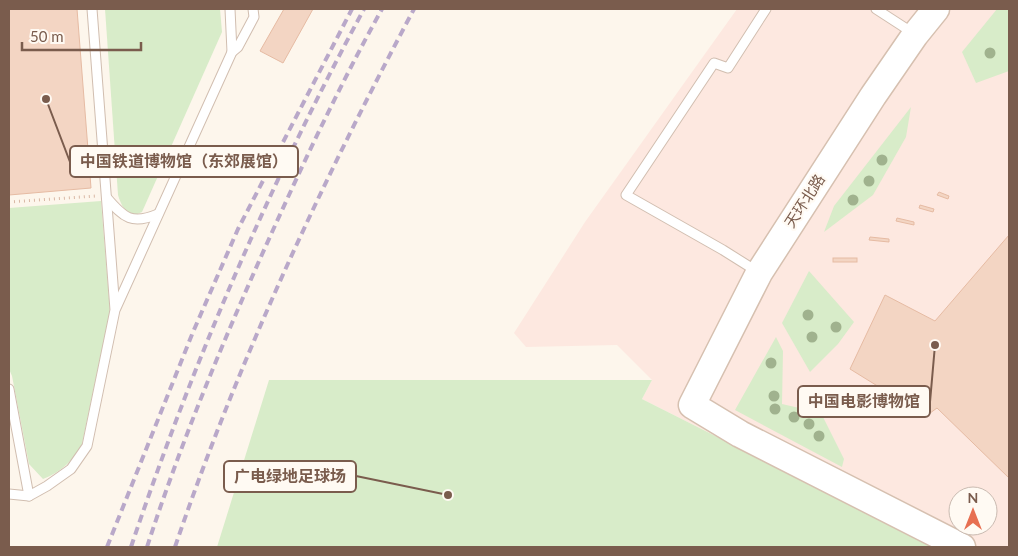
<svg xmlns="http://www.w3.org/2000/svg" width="1018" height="556" viewBox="0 0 1018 556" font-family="Lato,'Noto Sans SC',sans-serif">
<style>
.commercial{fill:#fde8e0;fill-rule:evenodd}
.green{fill:#d8ecc9}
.building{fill:#f3d5c3;stroke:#e6bba3}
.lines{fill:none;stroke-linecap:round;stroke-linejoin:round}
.lane-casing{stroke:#d1beb0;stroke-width:11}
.secondary-casing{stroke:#d6c0b0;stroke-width:29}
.path{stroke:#d9b8a5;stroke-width:3;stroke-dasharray:1 4;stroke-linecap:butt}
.lane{stroke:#fff;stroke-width:9}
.secondary{stroke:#fff;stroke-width:26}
.rail{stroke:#b9a8c9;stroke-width:4;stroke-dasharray:8 5;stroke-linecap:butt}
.tree{fill:#a0b28e}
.labels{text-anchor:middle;stroke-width:4.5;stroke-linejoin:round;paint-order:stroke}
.street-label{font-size:15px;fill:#7a5c4d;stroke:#fffaf3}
.leader{fill:none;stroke:#7a5c4d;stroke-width:2}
.callout-dot{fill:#7a5c4d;stroke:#fffaf3;stroke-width:2}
.callout{fill:#fffaf3;stroke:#7a5c4d;stroke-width:2}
.callout-label{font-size:16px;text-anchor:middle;font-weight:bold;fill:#7a5c4d}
</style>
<rect width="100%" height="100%" fill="#fdf6ec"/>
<path class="commercial" d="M737,9H1009V547H936L642,399L652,380L617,345L526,347L514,333L585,222ZM958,496H988V526H958Z"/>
<g class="green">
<path d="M105,9H220L222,32L142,212L135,215C125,213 121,205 118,195Z"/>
<polygon points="997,9 1009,9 1009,71 976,83 962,52"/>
<polygon points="911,107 906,137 873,195 824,232 834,206"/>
<path d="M101,201L110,311L82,444C73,461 61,472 43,479L29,464L12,376L9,369V208Z"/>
<polygon points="809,271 854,322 838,344 810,372 782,323"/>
<polygon points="776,337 783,351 782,404 821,413 844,459 842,467 735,410"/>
<polygon points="269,380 652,380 642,399 936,547 217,547"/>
</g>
<g class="building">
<polygon points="9,9 77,9 91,188 9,195"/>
<polygon points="284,9 313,9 283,63 260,51"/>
<polygon points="939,192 949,196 948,199 937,195"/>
<polygon points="920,205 934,209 933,212 919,208"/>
<polygon points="897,218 914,222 914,225 896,221"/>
<polygon points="1009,235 1009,478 937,408 926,416 850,369 885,295 935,321"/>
<polygon points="870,237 889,239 889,242 869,240"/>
<rect x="833" y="258" width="24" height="4"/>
</g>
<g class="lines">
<g class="lane-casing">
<g id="lane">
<polyline points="230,9 232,52"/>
<polyline points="876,9 913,33"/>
<path d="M107,198C124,218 132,225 158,214"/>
<polyline points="758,272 723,250 626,195 714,63 728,68 766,9"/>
<polyline points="116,308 232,52 238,47 254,17 253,9"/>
<polyline points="9,389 29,496"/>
<polyline points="9,494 29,496 47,486 71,469 87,446 115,310 92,9"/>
</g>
</g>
<g class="secondary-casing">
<polyline id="secondary" points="936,9 915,35 873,96 759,273 692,405 740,434 962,547"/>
</g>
<polyline class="path" points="9,202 96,196"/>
<use href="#lane" class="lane"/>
<use href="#secondary" class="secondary"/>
<g class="rail">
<polyline points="107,547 193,332 238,229 352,9"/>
<path d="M131,547C193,362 271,181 364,9"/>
<path d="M147,547C182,439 226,334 273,230C307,155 342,81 382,9"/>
<path d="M175,547C238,361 322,182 414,9"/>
</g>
</g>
<g class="tree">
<circle cx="990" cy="53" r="5.5"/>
<circle cx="882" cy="160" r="5.5"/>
<circle cx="869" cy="181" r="5.5"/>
<circle cx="853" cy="200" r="5.5"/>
<circle cx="808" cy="315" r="5.5"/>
<circle cx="836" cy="327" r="5.5"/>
<circle cx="812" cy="337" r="5.5"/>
<circle cx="771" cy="363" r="5.5"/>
<circle cx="774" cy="396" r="5.5"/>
<circle cx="775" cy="409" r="5.5"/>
<circle cx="794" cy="417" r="5.5"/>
<circle cx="809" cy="424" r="5.5"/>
<circle cx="819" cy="436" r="5.5"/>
</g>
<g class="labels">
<g class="street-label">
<text transform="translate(805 201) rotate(-57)" y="5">天环北路</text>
</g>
</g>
<path class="leader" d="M46 99L70 162M935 345L930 402M448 495L356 476"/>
<g class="callout-dot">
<circle cx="46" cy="99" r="5"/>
<circle cx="935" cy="345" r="5"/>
<circle cx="448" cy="495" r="5"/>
</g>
<g class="callout">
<rect x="70" y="146" width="228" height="31" rx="5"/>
<rect x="798" y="386" width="132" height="31" rx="5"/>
<rect x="224" y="461" width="132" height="31" rx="5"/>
</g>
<g class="callout-label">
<text x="184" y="167">中国铁道博物馆（东郊展馆）</text>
<text x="864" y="407">中国电影博物馆</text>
<text x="290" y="482">广电绿地足球场</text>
</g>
<rect width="1018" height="556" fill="none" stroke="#7a5c4d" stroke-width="20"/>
<g transform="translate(973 511)"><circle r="24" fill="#fffaf3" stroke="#cabbb1"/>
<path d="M0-4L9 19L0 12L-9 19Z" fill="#e76f51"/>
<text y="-8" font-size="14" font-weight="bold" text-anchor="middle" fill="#7a5c4d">N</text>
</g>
<path d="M22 42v8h119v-8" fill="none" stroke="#7a5c4d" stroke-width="2.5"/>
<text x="30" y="42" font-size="15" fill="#7a5c4d" stroke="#fffaf3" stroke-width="4" paint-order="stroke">50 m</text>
</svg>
